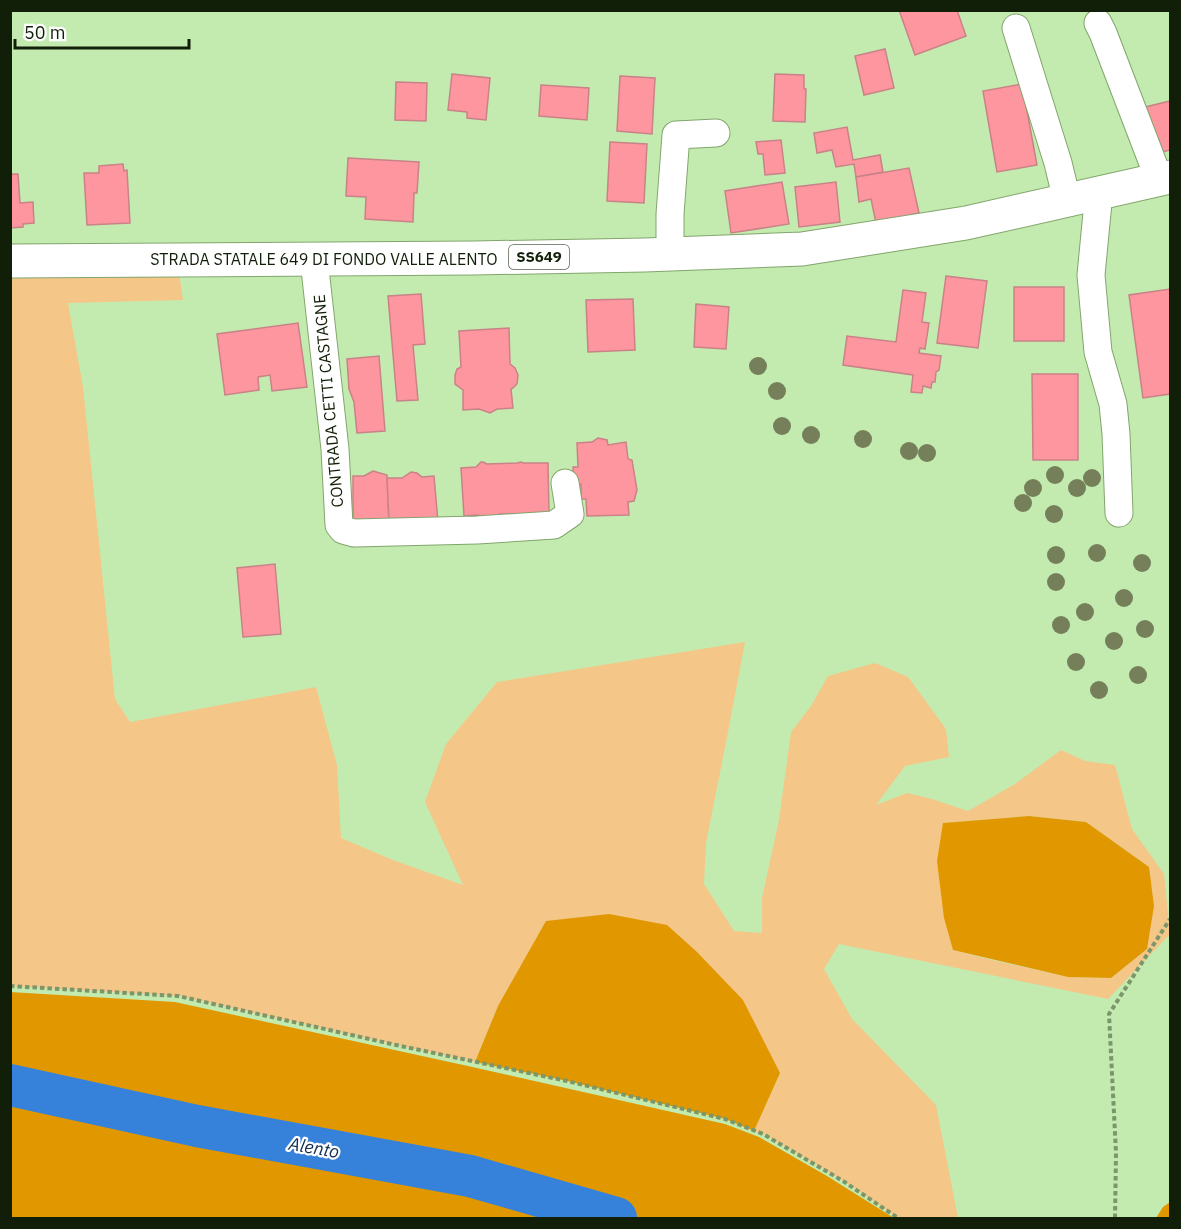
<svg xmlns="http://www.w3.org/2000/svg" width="1181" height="1229" viewBox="0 0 1181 1229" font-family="'IBM Plex Sans',sans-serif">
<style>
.green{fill:#f4c688;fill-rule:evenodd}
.forest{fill:#e19800}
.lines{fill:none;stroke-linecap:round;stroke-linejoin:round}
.river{stroke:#3681da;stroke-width:42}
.building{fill:#fd969f;stroke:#c98287;stroke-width:1.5}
.street-casing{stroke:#82a56d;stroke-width:29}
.primary-casing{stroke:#82a56d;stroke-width:35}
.path{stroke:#7a966a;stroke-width:4;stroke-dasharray:4.5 3;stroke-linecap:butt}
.street{stroke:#fff;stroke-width:27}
.primary{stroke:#fff;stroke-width:33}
.tree{fill:#757f59}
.labels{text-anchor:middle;stroke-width:4.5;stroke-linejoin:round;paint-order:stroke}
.shield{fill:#fefefe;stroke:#586252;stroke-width:1.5}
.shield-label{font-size:15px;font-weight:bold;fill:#111f09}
.street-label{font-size:16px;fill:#111f09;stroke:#fefefe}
.water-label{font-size:18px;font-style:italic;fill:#102e51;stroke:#fefefe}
</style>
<rect width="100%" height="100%" fill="#c4ebaf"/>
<path class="green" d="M179,273L183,300L68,303L83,387L115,699L130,722L316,687L337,765L341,838L393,860L463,885L425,802L446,744L497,682L745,642L728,732L706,843L704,884L734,931L762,933V898L779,820L791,732L811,706L828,676L875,663L908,677L946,729L949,757L905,766L876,805L907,793L932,799L968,811L1015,784L1061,750L1085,761L1115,765L1132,829L1164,874L1170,934L1108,999L839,944L824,969L852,1019L936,1105L958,1218H898L843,1181L763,1134L754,1131L780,1073L498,1006L475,1062L396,1045L178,996L11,986L10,278L59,275ZM1029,816L1086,822L1149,867L1147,949L1111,978L1068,977L992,960L953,950L944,823Z"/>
<g class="forest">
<polygon points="1029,816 1086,822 1149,867 1154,906 1147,949 1111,978 1068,977 953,950 944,918 937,861 943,823"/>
<polygon points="609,914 667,925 697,952 743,1000 780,1073 754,1131 725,1119 567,1081 475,1062 498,1006 546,921"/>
<polygon points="10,992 175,1002 477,1068 725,1124 759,1137 827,1176 894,1218 618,1218 470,1176 197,1125 11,1084"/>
<polygon points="11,1086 197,1127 470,1178 612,1218 11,1218"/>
<polygon points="1170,1202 1170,1218 1156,1218 1163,1207"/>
</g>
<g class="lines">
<polyline class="river" points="10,1085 197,1126 470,1176 616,1218"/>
</g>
<g class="building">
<polygon points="899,10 957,10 966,36 915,55"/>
<polygon points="885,49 894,88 864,95 855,56"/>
<polygon points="452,74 490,78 486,120 467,118 467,112 448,110"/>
<polygon points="775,74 804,75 804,89 806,89 805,122 773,121"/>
<polygon points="620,76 655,78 652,134 617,131"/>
<polygon points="396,82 427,83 426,121 395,120"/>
<polygon points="1022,84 1037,165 997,172 983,91"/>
<polygon points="541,85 589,88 587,120 539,116"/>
<polygon points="1170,101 1170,150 1162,152 1145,107"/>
<polygon points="847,127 853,160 880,155 883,172 856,177 854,164 836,167 832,150 817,153 814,133"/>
<polygon points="781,140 785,173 765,175 763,154 758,154 756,142"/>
<polygon points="610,142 647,144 644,203 607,201"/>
<polygon points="348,158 419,162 417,193 414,193 413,222 365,219 366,197 346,196"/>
<polygon points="123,164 124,171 127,170 130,223 87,225 84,173 99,173 99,166"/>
<polygon points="909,168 919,213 876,223 871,199 859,202 856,177"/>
<polygon points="10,174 18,174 20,203 33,202 34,223 23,224 23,227 10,228"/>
<polygon points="782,182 789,224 731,233 725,191"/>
<polygon points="836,182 840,222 799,227 795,187"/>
<polygon points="946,276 987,281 978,348 937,343"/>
<rect x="1014" y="287" width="50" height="54"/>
<polygon points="1170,289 1170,394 1143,398 1129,295"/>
<polygon points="903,290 926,293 922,322 929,323 925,349 920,348 919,353 941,356 939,370 936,372 935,382 932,382 931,388 923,386 922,393 911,392 913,375 843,365 847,336 896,342"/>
<polygon points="421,294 425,344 413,345 418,400 397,401 388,296"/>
<polygon points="633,299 635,350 588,352 586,300"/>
<polygon points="696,304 729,307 726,349 694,347"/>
<polygon points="298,323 307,387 272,391 270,375 258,377 259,390 225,395 217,334"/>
<polygon points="509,328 510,364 515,368 518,375 517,384 513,388 511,389 513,408 497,409 490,413 479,409 463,410 463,390 455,384 455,375 457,369 461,367 459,331"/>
<polygon points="379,356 385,431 357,433 354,402 349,389 347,359"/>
<polygon points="1032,374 1078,374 1078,460 1033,460"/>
<polygon points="598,438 607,440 608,445 626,442 628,459 632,460 637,490 634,501 628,502 629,515 587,516 586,499 581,499 581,484 574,484 573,467 578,467 577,443 592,442"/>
<polygon points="481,462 483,462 487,464 517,463 521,462 523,463 548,463 549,513 518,519 514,514 500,514 492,521 484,520 478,515 464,516 461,468 476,467"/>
<polygon points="373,471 387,475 389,522 353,521 353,476 364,476"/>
<polygon points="411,472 417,473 422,477 434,476 438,522 389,522 387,478 402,478"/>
<polygon points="275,564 281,634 243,637 237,568"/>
</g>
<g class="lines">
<g class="street-casing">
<g id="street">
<polyline points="1098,23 1103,33 1159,179"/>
<polyline points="1016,28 1058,163 1067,200"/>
<polyline points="1099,192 1091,275 1098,352 1113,404 1116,434 1119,513"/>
<polyline points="670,254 670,214 676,135 716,133"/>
<polyline points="314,260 335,449 339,525 343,530 354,533 477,530 554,525 570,514 565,483"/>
</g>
</g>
<g class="primary-casing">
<polyline id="primary" points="10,261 474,258 645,255 802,249 966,223 1170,177"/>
</g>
<g class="path">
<polyline points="10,986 178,996 396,1045 567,1081 725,1119 763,1134 843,1181 898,1218"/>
<polyline points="1115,1218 1116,1153 1109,1014 1170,919"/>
</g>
<use href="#street" class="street"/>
<use href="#primary" class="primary"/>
</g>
<g class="tree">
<circle cx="758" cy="366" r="9"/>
<circle cx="777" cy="391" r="9"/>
<circle cx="782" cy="426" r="9"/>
<circle cx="811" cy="435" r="9"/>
<circle cx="863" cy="439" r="9"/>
<circle cx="909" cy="451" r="9"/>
<circle cx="927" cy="453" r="9"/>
<circle cx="1055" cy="475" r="9"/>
<circle cx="1092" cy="478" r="9"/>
<circle cx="1033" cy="488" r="9"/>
<circle cx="1077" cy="488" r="9"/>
<circle cx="1023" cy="503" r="9"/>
<circle cx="1054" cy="514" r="9"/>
<circle cx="1097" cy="553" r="9"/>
<circle cx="1056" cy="555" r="9"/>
<circle cx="1142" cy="563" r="9"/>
<circle cx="1056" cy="582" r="9"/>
<circle cx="1124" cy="598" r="9"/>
<circle cx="1085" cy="612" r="9"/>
<circle cx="1061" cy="625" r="9"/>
<circle cx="1145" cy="629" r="9"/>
<circle cx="1114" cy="641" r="9"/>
<circle cx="1076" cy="662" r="9"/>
<circle cx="1138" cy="675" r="9"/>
<circle cx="1099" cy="690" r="9"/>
</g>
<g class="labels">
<rect class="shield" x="509" y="245" width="60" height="24" rx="4.5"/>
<g class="shield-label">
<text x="539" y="262">SS649</text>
</g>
<g class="street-label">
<text x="324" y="265">STRADA STATALE 649 DI FONDO VALLE ALENTO</text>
<text transform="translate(328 401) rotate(-95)" y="6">CONTRADA CETTI CASTAGNE</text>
</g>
<g class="water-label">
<text transform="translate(314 1148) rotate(10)" y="6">Alento</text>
</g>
</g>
<rect width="1181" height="1229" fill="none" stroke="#111f09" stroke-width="24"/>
<path d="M15 39v9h174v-9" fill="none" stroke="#111f09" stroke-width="3"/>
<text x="24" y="39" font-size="18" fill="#111f09" stroke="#fefefe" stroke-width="4.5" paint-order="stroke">50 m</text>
</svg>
